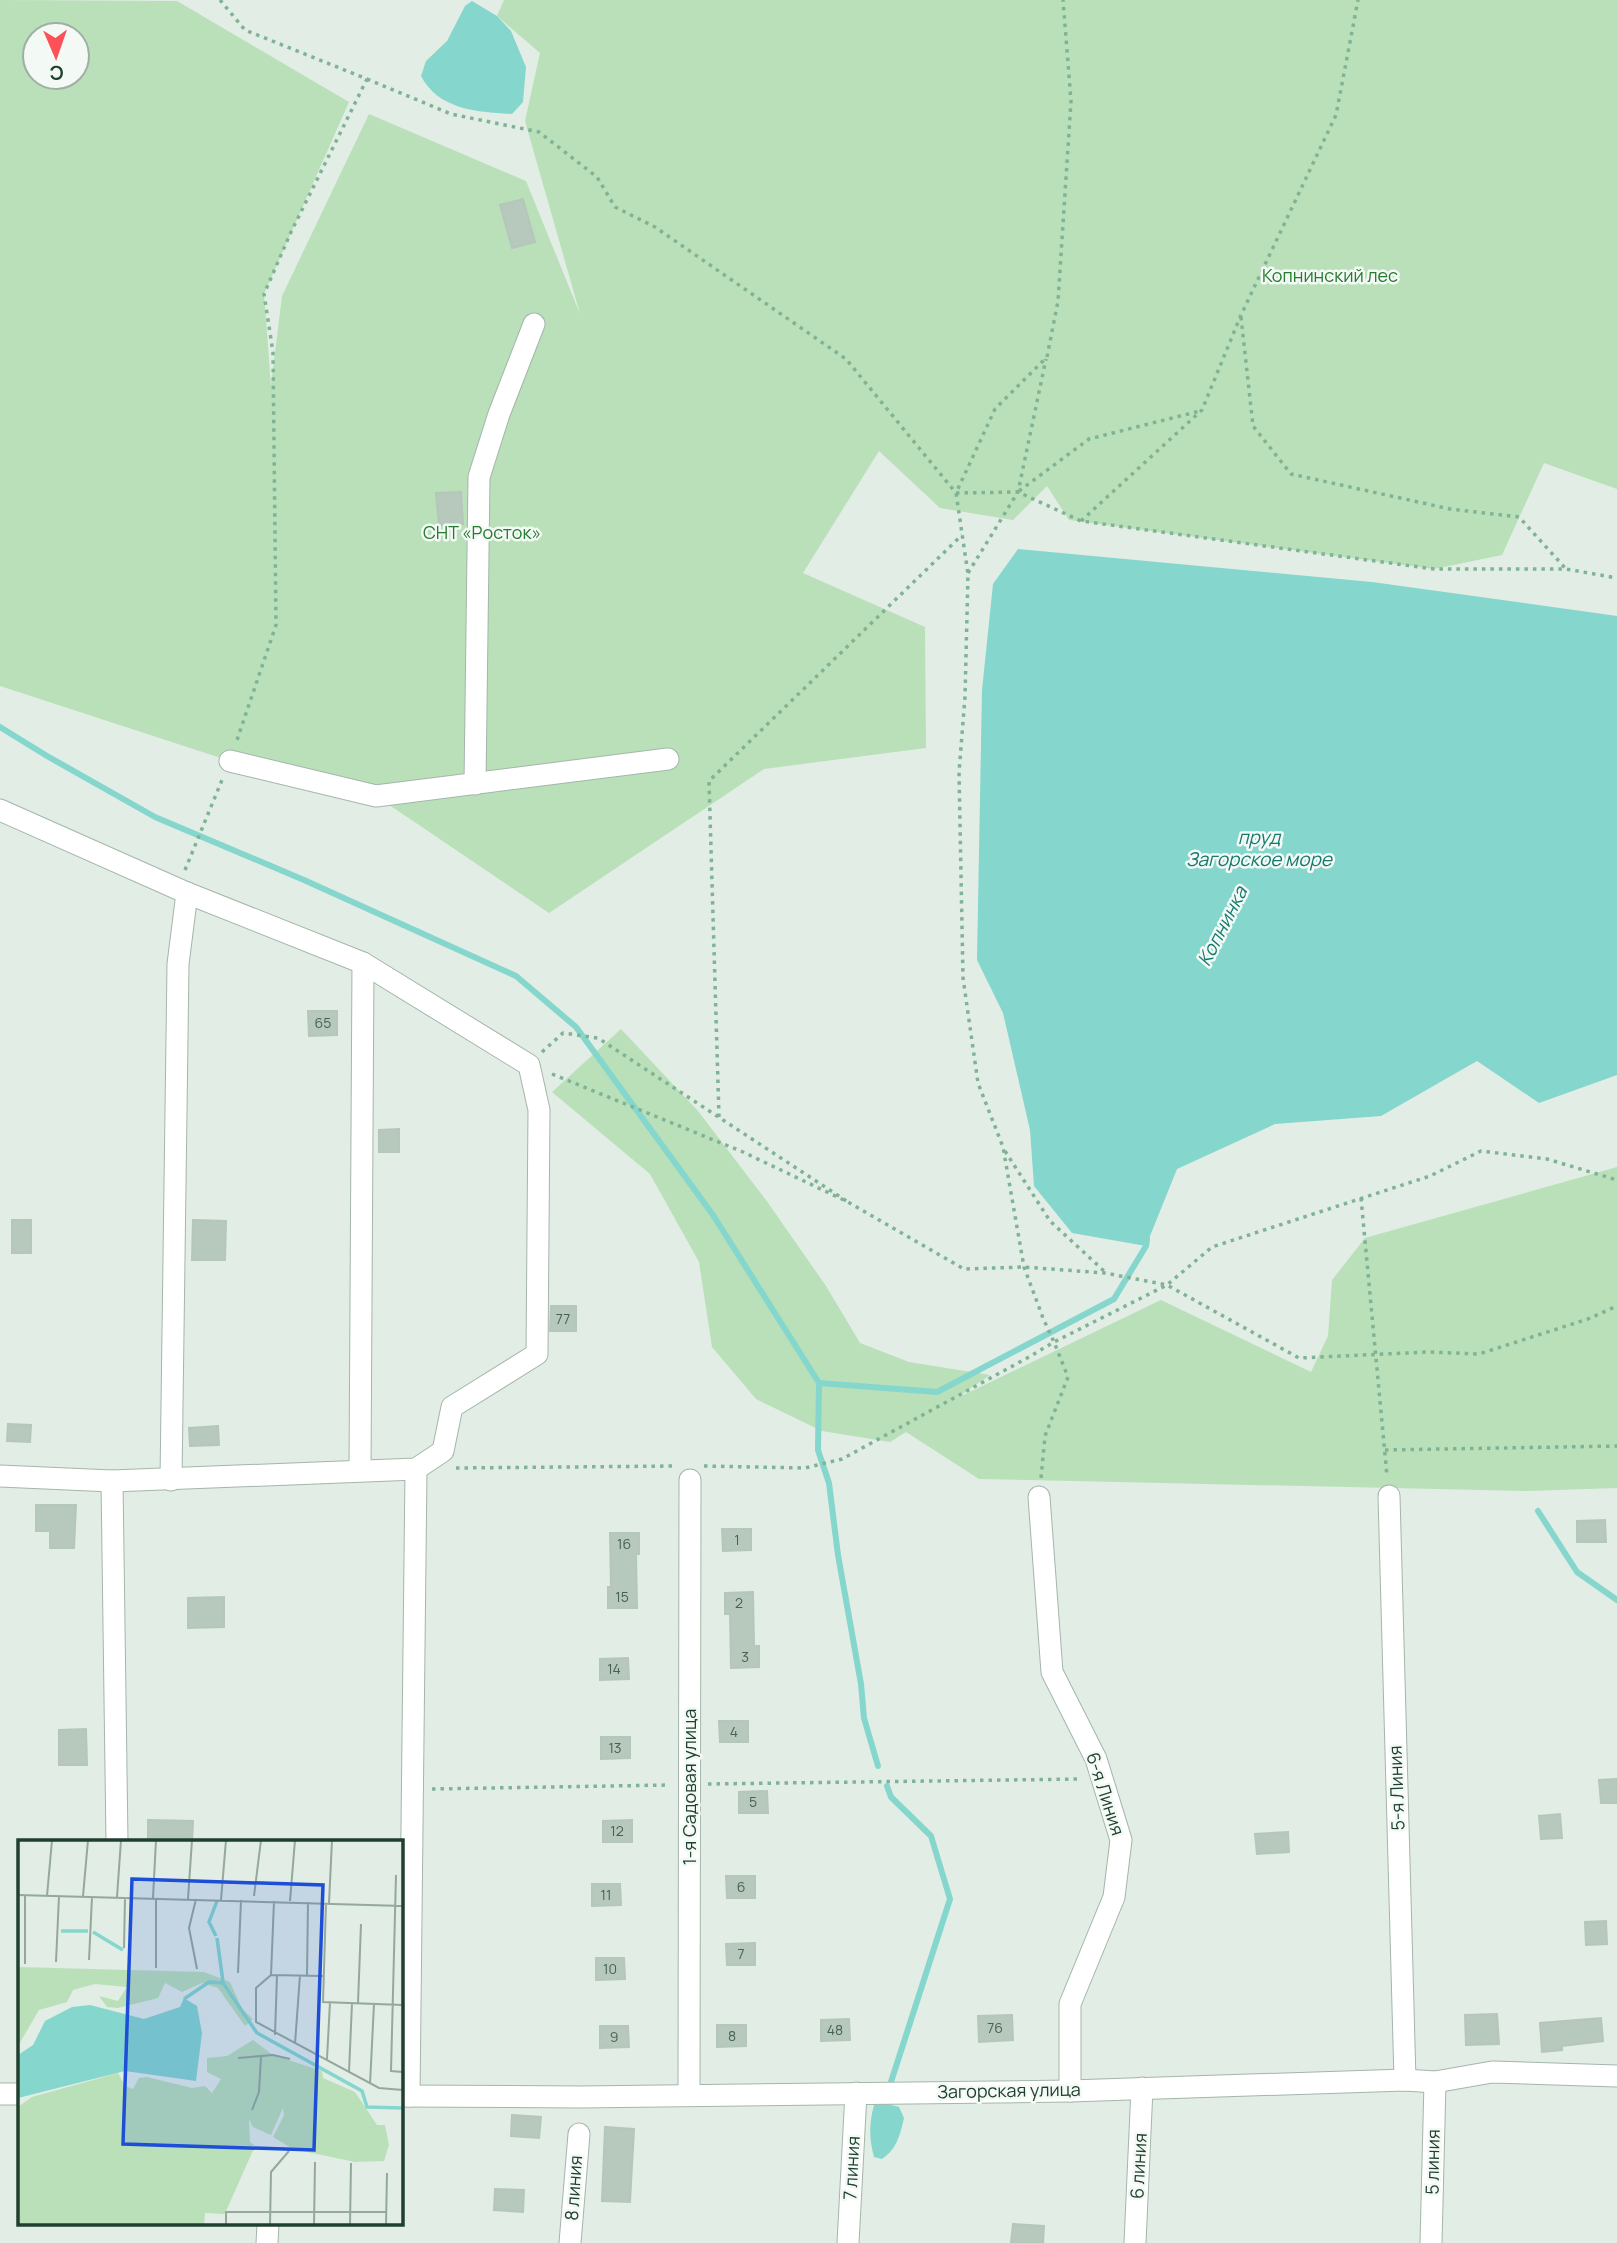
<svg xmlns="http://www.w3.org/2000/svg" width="1617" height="2243" viewBox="0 0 1617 2243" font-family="Manrope,sans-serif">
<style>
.green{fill:#b9e0b9;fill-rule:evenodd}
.water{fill:#85d6cd}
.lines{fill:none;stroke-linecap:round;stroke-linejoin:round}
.stream{stroke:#85d6cd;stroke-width:6}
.building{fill:#b7c8bd;stroke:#b4c7ba;stroke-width:2}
.minor-casing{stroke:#a4b6ab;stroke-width:23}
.path{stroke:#80b395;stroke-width:3.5;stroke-dasharray:3.5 5;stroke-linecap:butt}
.minor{stroke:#fff;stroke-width:21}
.labels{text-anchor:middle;stroke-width:5;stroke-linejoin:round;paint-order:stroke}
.number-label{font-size:14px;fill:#466252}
.park-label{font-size:18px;fill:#277a30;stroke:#f3f9f4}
.street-label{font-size:18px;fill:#20402f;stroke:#f3f9f4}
.water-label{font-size:19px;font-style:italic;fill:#167a70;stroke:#f3f9f4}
.inset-river{fill:none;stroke:#85d6cd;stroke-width:3.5}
.inset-road{fill:none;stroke:#94a89c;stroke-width:2}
.view{fill:#1d4ed8;fill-opacity:0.15;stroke:#1d4ed8;stroke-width:3.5}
.inset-edge{fill:none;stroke:#20402f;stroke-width:3.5}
</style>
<rect width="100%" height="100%" fill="#e2ede5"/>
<g class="green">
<path d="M0,0L177,1L349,102L264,294L271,385L282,296L369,114L526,181L580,314L525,121L540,53L497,16L504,0H1617V489L1544,463L1502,555L1434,569L1069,520L1047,486L1013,520L940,508L879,451L803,573L925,627L926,748L764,769L549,913L376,796L230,761L0,686ZM35,35H77V77H35Z"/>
<polygon points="621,1029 698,1111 766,1200 826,1286 860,1343 909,1362 990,1375 955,1399 1161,1300 1311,1372 1328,1336 1332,1280 1365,1238 1617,1167 1617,1488 1527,1491 979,1479 906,1432 890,1442 822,1431 756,1399 712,1347 699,1262 650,1174 552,1092"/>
</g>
<g class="water">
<path d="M472,1L497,16L511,31L526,67L523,102L512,114C477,112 439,110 421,76L426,61L447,41L465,6Z"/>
<polygon points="1018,549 1372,582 1617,616 1617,1075 1539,1103 1477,1061 1381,1116 1275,1124 1177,1169 1146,1246 1072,1233 1034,1186 1030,1130 1003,1013 977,960 982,690 993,584"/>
<path d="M888,2104L899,2107L904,2118C900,2135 897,2149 882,2159L874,2157C869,2139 869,2123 874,2105Z"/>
</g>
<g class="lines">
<g class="stream">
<polyline points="0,727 47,756 155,817 304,880 516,976 576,1027 713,1215 819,1383 937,1392 1114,1299 1146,1246 1147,1239"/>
<polyline points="819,1383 818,1450 829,1483 838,1555 861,1684 864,1718 878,1766"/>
<polyline points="1538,1511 1577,1572 1617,1600"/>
<polyline points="887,1786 891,1797 931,1836 950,1899 890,2085"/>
</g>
</g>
<g class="building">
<polygon points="523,199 535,242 512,248 500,205"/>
<polygon points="461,492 463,524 439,525 436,493"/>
<polygon points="308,1011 337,1011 337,1035 309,1036"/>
<polygon points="399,1129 399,1152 379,1152 379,1130"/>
<rect x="12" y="1220" width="19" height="33"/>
<polygon points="193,1220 226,1221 225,1260 192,1260"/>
<polygon points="551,1306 576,1306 576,1331 550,1331"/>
<polygon points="8,1424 31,1425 30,1442 7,1441"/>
<polygon points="218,1426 219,1445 190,1446 189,1428"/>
<polygon points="36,1505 76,1505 74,1548 50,1548 50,1531 36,1531"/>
<polygon points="1605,1520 1606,1542 1577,1542 1577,1521"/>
<polygon points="722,1529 751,1529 751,1550 723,1551"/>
<polygon points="610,1533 639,1533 639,1554 636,1554 637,1608 608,1608 608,1587 611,1587"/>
<polygon points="753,1592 754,1646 759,1646 759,1667 731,1668 730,1614 725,1614 725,1593"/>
<polygon points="224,1597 224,1627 188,1628 188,1598"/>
<polygon points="628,1658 629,1679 600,1680 600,1659"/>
<polygon points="719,1721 748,1721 748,1742 720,1742"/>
<polygon points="86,1729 87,1765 59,1765 59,1730"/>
<polygon points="601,1737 630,1737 630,1758 601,1759"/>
<polygon points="1617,1779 1617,1803 1601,1803 1599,1780"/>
<polygon points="767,1791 768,1813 739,1813 739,1792"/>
<polygon points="1560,1814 1562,1838 1541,1839 1539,1816"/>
<polygon points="148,1820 193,1821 192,1842 148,1842"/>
<polygon points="632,1820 632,1842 603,1842 603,1821"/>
<polygon points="1288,1832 1289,1852 1257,1854 1255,1834"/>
<polygon points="726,1876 755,1876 755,1898 727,1898"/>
<polygon points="592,1884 620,1884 621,1905 592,1906"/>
<polygon points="1606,1921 1607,1944 1586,1945 1585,1922"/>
<polygon points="755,1943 755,1965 727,1965 726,1944"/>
<polygon points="596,1958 624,1958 625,1979 596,1980"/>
<polygon points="1497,2014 1499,2044 1466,2045 1465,2015"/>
<polygon points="1012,2015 1013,2040 979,2042 978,2016"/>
<polygon points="1601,2018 1603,2041 1562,2046 1562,2050 1542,2052 1540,2023"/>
<polygon points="849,2019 850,2040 821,2041 821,2020"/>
<polygon points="717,2025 746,2025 746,2046 717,2047"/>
<polygon points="600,2026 628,2026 629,2047 600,2048"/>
<polygon points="512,2115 541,2117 539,2138 511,2136"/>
<polygon points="605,2127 634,2129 630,2202 602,2201"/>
<polygon points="495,2189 524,2190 523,2212 494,2210"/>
<polygon points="1013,2224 1044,2226 1043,2243 1011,2243"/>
</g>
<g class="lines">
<g class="minor-casing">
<g id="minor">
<polyline points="230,761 376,796 668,759"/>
<polyline points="475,784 479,477 499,414 534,324"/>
<polyline points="0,810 187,893 363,963 529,1065 539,1110 537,1354 452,1407 443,1451 416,1469 112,1481 0,1476"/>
<polyline points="360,1470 363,963"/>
<polyline points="171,1480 178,964 187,893"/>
<polyline points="112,1481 117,1842"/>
<polyline points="1389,1496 1405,2080"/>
<polyline points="1039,1497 1052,1672 1096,1759 1121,1840 1114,1897 1070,2004 1070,2091"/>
<polyline points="0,2094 19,2094"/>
<polyline points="689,2095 690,1480"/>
<polyline points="401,2096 581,2097 1070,2091 1405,2080 1435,2082 1492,2072 1617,2076"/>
<polyline points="409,2096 416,1469"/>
<polyline points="267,2243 268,2224"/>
<polyline points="570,2243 579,2134"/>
<polyline points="848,2243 856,2093"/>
<polyline points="1135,2243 1142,2088"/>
<polyline points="1431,2243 1435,2082"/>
</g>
</g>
<g class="path">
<polyline points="220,0 245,30 367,79 291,232 264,294 273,352 276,625 237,740"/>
<polyline points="367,79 451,114 539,132 597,177 615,207 655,227 846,359 956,493 1018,492 1081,521 1434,569 1566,569 1617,578"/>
<polyline points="1241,317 1253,426 1291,474 1450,509 1519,517 1566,569"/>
<polyline points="1019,491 1089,439 1200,411"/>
<polyline points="1081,521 1202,410 1241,315 1336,115 1358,0"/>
<polyline points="968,573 1018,492 1046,359"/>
<polyline points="185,870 222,780"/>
<polyline points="542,1052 563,1033 598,1038 848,1202"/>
<polyline points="552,1074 743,1152 848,1202 964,1269 1024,1267 1105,1273 1167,1285 1212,1247 1430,1176 1481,1151 1547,1159 1617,1180"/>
<polyline points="719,1117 709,781 962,535"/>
<polyline points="1005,1151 1050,1221 1104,1271"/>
<polyline points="1361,1198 1387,1476"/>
<polyline points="1385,1450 1617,1446"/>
<polyline points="704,1466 805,1468 842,1459 1029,1357 1054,1342 1167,1285 1299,1358 1428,1352 1479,1354 1588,1319 1617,1306"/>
<polyline points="456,1468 676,1466"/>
<polyline points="1041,1478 1045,1436 1068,1377 1054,1342 1043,1318 1024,1267 1003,1147 978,1083 963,978 959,772 965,697 968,574 956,493 995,409 1047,357 1058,301 1071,101 1063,0"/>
<polyline points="708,1784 1082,1779"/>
<polyline points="432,1789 669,1785"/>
</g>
<use href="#minor" class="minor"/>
</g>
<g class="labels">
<g class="number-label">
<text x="323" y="1028">65</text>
<text x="563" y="1324">77</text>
<text x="737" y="1545">1</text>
<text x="624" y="1549">16</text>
<text x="622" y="1602">15</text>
<text x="739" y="1608">2</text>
<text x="745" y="1662">3</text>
<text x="614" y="1674">14</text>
<text x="734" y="1737">4</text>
<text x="615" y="1753">13</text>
<text x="753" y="1807">5</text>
<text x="617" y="1836">12</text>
<text x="741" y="1892">6</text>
<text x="606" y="1900">11</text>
<text x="741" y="1959">7</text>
<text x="610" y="1974">10</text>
<text x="995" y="2033">76</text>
<text x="835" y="2035">48</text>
<text x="732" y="2041">8</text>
<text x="614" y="2042">9</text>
</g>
<g class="park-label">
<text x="1330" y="282">Копнинский лес</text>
<text x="482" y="539">СНТ «Росток»</text>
</g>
<g class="street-label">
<text transform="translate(690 1787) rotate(-90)" y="6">1-я Садовая улица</text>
<text transform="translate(1397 1788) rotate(-92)" y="6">5-я Линия</text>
<text transform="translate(1105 1794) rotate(72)" y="6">6-я Линия</text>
<text transform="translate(1009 2091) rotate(-1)" y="6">Загорская улица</text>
<text transform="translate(1433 2162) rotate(-89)" y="6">5 линия</text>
<text transform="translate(1139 2166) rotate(-87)" y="6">6 линия</text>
<text transform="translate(852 2168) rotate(-87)" y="6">7 линия</text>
<text transform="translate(574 2188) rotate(-86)" y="6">8 линия</text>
</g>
<g class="water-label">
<text x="1259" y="844">пруд<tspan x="1259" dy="22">Загорское море</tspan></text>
<text transform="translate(1222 926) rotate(-63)" y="7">Копнинка</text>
</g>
</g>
<g transform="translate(18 1840)">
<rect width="385" height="385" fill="#e2ede5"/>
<path d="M0,127L186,132L212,142L224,169L235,179L227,186L200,148L184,143L164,152L147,143L140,158L100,168L89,167L81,156L100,161L109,147L77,144L55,150L49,162L21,170L0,206ZM235,200L255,215L304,231L305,238L337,252L359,285H367L371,305L366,321L337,322L275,309L255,297L266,275L265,268L253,295L235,287L231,279L232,302L237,306L209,369L206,374L187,373L186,385H0V267L14,257L100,233L107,246L115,249L121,238L129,237L174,248L187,246L194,253L203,239L189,232V218L209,216Z" fill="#b9e0b9"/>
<path d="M166,158L179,166L184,193L178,241L107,231L0,258V215L15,205L27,181L54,167L72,165L126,179L162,167Z" fill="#85d6cd"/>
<path class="inset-river" d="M43,91H70M75,92L105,110M198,96L191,82L199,61M199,98L205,142M166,159L191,142L205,143L239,193L344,251L349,267L385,268"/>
<path class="inset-road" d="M378,35L373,231L385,232M0,55L385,66M7,55V124M29,56L34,0M65,56L70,0M236,56L243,0M99,57L103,0M135,58L138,0M170,59L174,0M178,59L171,88L179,129M203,60L208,0M256,61L253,135L238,148V182L361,248L385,250M272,61L277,0M308,63L305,162L385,165M311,63L314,0M106,108L107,58M71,120L74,57M38,122L41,56M138,128V59M220,133L223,60M253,135L305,136M289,135L290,62M340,163L343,84M257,195L259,135M277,204L282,135M220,218L255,215L272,219M309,219L312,162M331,232L334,163M352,244L356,164M234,270L241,252L243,216M208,385V372H368M252,385L253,332L271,311M296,385L297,322M332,385L333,323M368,385L369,333"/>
<path class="view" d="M114,39L305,45L296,310L105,304Z"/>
<rect width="385" height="385" class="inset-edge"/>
</g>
<g transform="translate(56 56) rotate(178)"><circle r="33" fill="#f3f9f4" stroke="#9fafa5" stroke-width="2"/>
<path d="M0-5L12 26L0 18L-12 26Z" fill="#fc5156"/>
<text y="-10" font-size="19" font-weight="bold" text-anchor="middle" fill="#20402f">С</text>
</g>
</svg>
